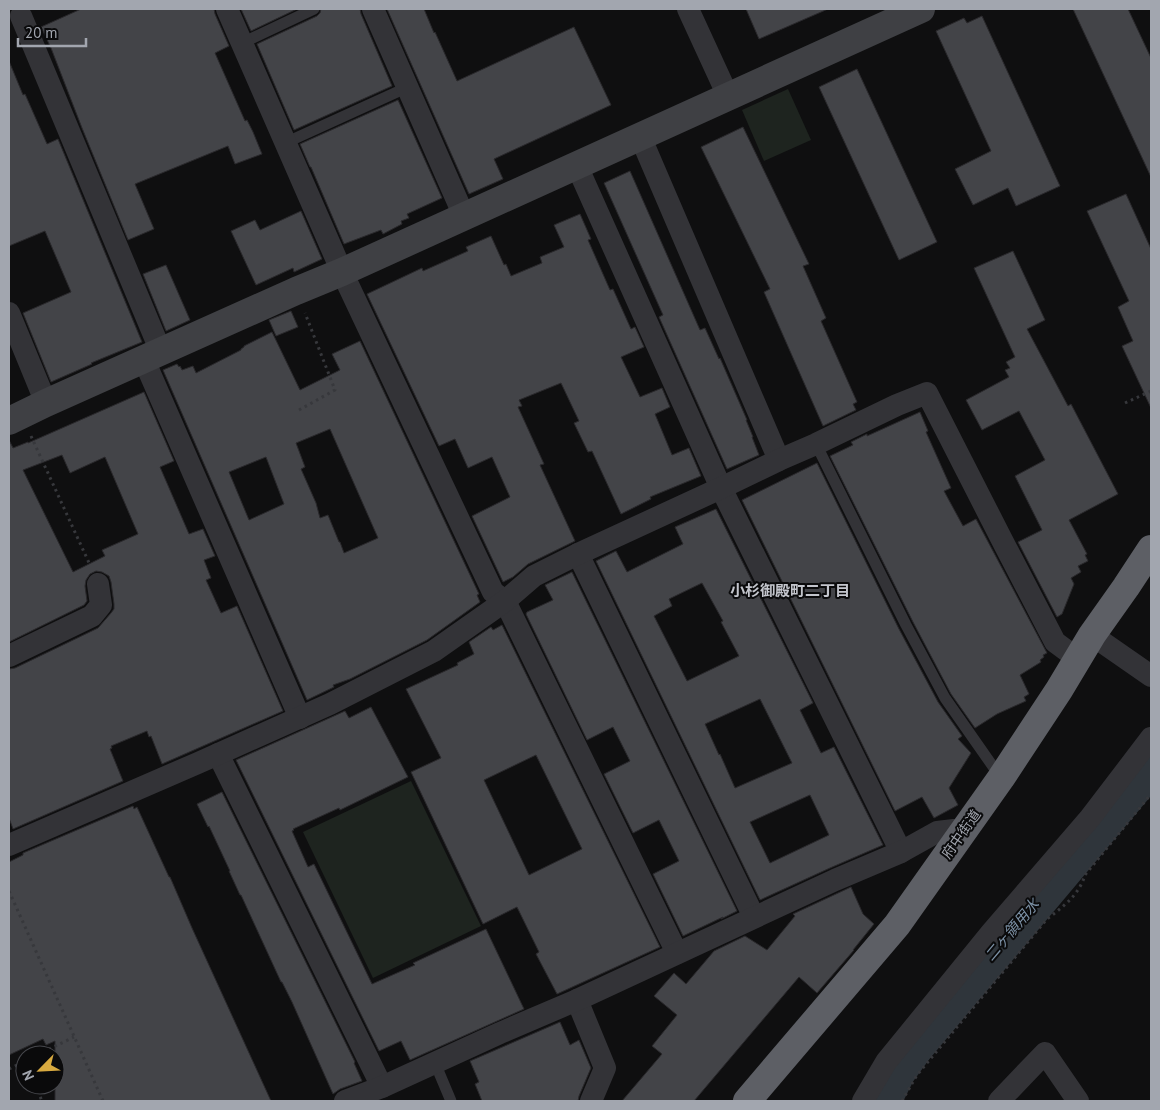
<svg xmlns="http://www.w3.org/2000/svg" width="1160" height="1110" viewBox="0 0 1160 1110" font-family="'PT Sans','Noto Sans JP',sans-serif">
<style>
.green{fill:#1e241f}
.lines{fill:none;stroke-linecap:round;stroke-linejoin:round}
.river{stroke:#2f353b;stroke-width:40}
.building{fill:#434448;stroke:#2a292c;fill-rule:evenodd}
.path{stroke:#37383c;stroke-width:3;stroke-dasharray:2.5 4;stroke-linecap:butt}
.lane{stroke:#333337;stroke-width:11}
.street{stroke:#333337;stroke-width:22}
.secondary{stroke:#3f4044;stroke-width:28}
.highway{stroke:#5d5f65;stroke-width:28}
.labels{text-anchor:middle;stroke-width:4;stroke-linejoin:round;paint-order:stroke}
.street-label{font-size:14px;fill:#a2a6af;stroke:#0a0a0b}
.neighbourhood-label{font-size:15px;font-weight:bold;fill:#c3c5cc;stroke:#0a0a0b}
.water-label{font-size:15px;font-style:italic;fill:#7d92a7;stroke:#0a0a0b}
</style>
<rect width="100%" height="100%" fill="#0f0f10"/>
<g class="green">
<polygon points="788,89 811,140 764,161 742,110"/>
<polygon points="411,781 481,926 373,978 303,832"/>
</g>
<g class="lines">
<polyline class="river" points="881,1101 896,1071 915,1045 1151,765"/>
</g>
<g class="building">
<polygon points="81,9 214,9 215,14 229,46 215,53 245,121 247,120 253,132 262,154 235,164 228,146 135,184 154,229 128,240 82,128 51,48 41,27"/>
<polygon points="241,9 297,9 251,31"/>
<polygon points="321,9 360,9 361,14 392,86 294,130 257,44 317,16 320,13"/>
<polygon points="387,9 424,9 434,33 435,32 457,81 574,27 611,105 494,159 503,179 469,194"/>
<polygon points="746,9 828,9 759,39"/>
<polygon points="1073,9 1128,9 1151,58 1151,177"/>
<polygon points="982,16 1060,186 1016,206 1008,188 973,205 955,169 991,151 936,31 964,18 967,23"/>
<polygon points="9,61 23,95 25,94 47,144 58,139 142,342 91,363 92,364 51,382 23,313 71,292 45,231 9,246"/>
<polygon points="857,69 937,242 899,260 819,87"/>
<polygon points="398,100 442,198 407,214 409,218 401,221 402,224 383,234 381,230 344,244 311,167 310,167 300,144"/>
<polygon points="743,127 809,264 803,266 826,318 821,321 857,402 853,404 856,410 823,426 764,292 770,289 701,147"/>
<polygon points="630,171 700,330 705,328 719,359 720,358 747,420 746,420 753,437 752,437 759,455 727,469 659,317 663,315 604,183"/>
<polygon points="1126,194 1151,249 1151,408 1122,346 1133,341 1118,307 1129,301 1087,211"/>
<polygon points="301,211 322,259 294,272 293,268 256,285 231,231 255,220 260,230"/>
<polygon points="580,214 591,239 588,240 610,290 613,289 631,329 635,327 644,347 621,357 640,397 662,388 670,407 655,414 672,455 689,448 701,476 650,497 651,499 621,514 592,451 588,452 574,423 579,421 561,383 519,400 522,406 518,407 544,464 540,465 575,541 528,564 513,577 503,582 472,516 510,497 492,457 468,468 455,439 439,446 367,294 422,268 423,271 468,251 466,247 491,236 504,265 506,264 511,276 542,263 540,257 564,247 554,225"/>
<polygon points="1013,251 1045,320 1027,329 1068,406 1071,404 1118,494 1069,520 1087,554 1085,555 1088,561 1078,566 1081,572 1071,578 1074,584 1062,614 1057,617 1018,542 1042,530 1015,476 1045,460 1019,411 982,430 966,400 1009,377 1005,370 1010,368 1006,362 1015,357 974,268"/>
<polygon points="166,265 190,320 166,331 143,274"/>
<polygon points="291,311 298,327 276,336 269,320"/>
<path d="M272,332L300,390L340,370L332,354L360,341L479,594L477,595L480,602L427,640L350,679L333,685L334,687L307,700L163,370L177,364L179,367L180,366L182,370L193,366L196,373L241,350V349L244,347V346ZM330,429L378,538L344,553L340,542H339L328,515L320,518L316,503L301,469L305,467L296,443ZM266,457L284,504L249,520L229,472Z"/>
<path d="M144,392L174,461L160,467L189,534L203,529L215,556L204,560L211,578L206,580L221,613L237,606L283,711L162,764L151,736L149,737L147,731L111,746L112,748L110,749L123,781L13,829L9,818V669L15,668L98,628L111,613L114,609V604L111,582L109,576L102,572L96,571L90,574L86,580L85,586L87,601L84,605L9,642V440L13,448L28,442V443ZM62,455L70,473L105,457L138,534L102,550L105,556L73,572L23,470Z"/>
<polygon points="920,412 928,431 926,432 951,488 944,491 963,526 976,519 1047,653 1043,655 1044,657 1040,660 1041,662 1020,675 1029,694 1024,697 1026,701 997,714 975,728 951,694 913,622 830,456 853,445 851,442 867,434 867,436"/>
<polygon points="817,463 899,629 938,702 962,736 958,739 971,753 949,788 958,805 934,818 922,797 895,811 742,500"/>
<path d="M716,509L813,703L800,710L821,753L834,747L883,845L830,868L760,900L596,561L616,551L627,572L683,544L675,527ZM702,583L723,621L721,622L739,656L687,681L654,616L672,606L669,599ZM760,699L792,763L735,788L720,754L719,755L705,724ZM810,795L829,835L770,863L750,822Z"/>
<polygon points="572,572 737,911 721,919 723,917 683,936 653,874 679,861 659,820 633,833 604,774 630,761 613,727 587,740 526,614 527,612 553,600 545,585"/>
<path d="M502,625L660,947L557,994L536,954L539,952L517,907L483,924L411,772L441,758L406,689L458,665L457,663L474,654L469,642L491,627L493,630ZM536,755L582,849L529,875L484,780Z"/>
<polygon points="371,707 408,777 340,810 339,808 293,829 294,830 292,831 308,867 314,864 372,984 415,965 413,963 486,929 524,1009 410,1060 401,1041 379,1051 236,760 345,711 349,718"/>
<polygon points="222,792 355,1062 354,1063 362,1081 340,1089 333,1094 292,1002 282,982 281,982 241,895 240,895 229,871 230,871 209,826 208,827 197,804"/>
<polygon points="133,806 134,809 137,807 169,877 170,877 192,928 271,1101 55,1101 55,1041 46,1045 43,1039 9,1055 9,862 23,855 23,853"/>
<polygon points="851,887 863,914 874,924 853,950 854,950 817,993 799,977 694,1101 622,1101 662,1054 652,1046 677,1015 654,996 674,973 686,984 714,951 745,936 767,950 795,916 793,914"/>
<polygon points="560,1022 570,1045 579,1040 591,1068 579,1096 578,1101 482,1101 475,1084 479,1082 470,1061"/>
</g>
<g class="lines">
<g class="path">
<polyline points="1125,403 1151,391"/>
<polyline points="299,410 335,390 305,313"/>
<polyline points="31,436 90,565"/>
<polyline points="9,891 103,1101"/>
<polyline points="37,1055 74,1037"/>
<polyline points="9,1069 25,1061"/>
<polyline points="35,1085 42,1101"/>
<path d="M902,1101L917,1075L1047,919C1063,907 1079,895 1085,875L1151,794"/>
</g>
<g class="lane">
<polyline points="242,43 314,9"/>
<polyline points="285,143 408,87"/>
<polyline points="816,444 906,625 945,698 1001,778"/>
<polyline points="435,1063 451,1101"/>
</g>
<g class="street">
<polyline points="227,9 342,272 493,592 505,601 677,953"/>
<polyline points="373,9 464,216"/>
<polyline points="688,9 728,96"/>
<polyline points="21,16 161,352"/>
<polyline points="640,136 779,460"/>
<polyline points="577,166 721,488 901,852"/>
<polyline points="9,313 46,403"/>
<polyline points="144,360 300,718"/>
<polyline points="578,554 754,917"/>
<polyline points="1092,635 1151,676"/>
<polyline points="9,656 92,616 101,605 98,584"/>
<polyline points="218,754 382,1087"/>
<polyline points="9,845 198,763 330,704 434,651 505,601 534,576 578,554 721,488 779,460 816,444 897,405 927,393 1002,540 1055,642 1078,659"/>
<polyline points="577,1000 605,1068 591,1101"/>
<polyline points="345,1101 382,1087 500,1033 577,1000 835,880 901,852 937,832 954,830 960,834"/>
<polyline points="863,1101 886,1062 991,933 1090,818 1151,738"/>
<polyline points="999,1101 1045,1053 1078,1101"/>
</g>
<polyline class="secondary" points="9,421 46,403 296,291 342,272 921,9"/>
<polyline class="highway" points="747,1101 897,925 1001,778 1059,690 1092,635 1126,587 1151,549"/>
</g>
<g class="labels">
<g class="street-label">
<text transform="translate(961 834) rotate(-55)" y="5">府中街道</text>
</g>
<g class="neighbourhood-label">
<text x="790" y="596">小杉御殿町二丁目</text>
</g>
<g class="water-label">
<text transform="translate(1012 930) rotate(-50)" y="5">二ヶ領用水</text>
</g>
</g>
<rect width="1160" height="1110" fill="none" stroke="#a2a6af" stroke-width="20"/>
<g transform="translate(40 1070) rotate(246)"><circle r="24" fill="#0a0a0b" stroke="#47484d"/>
<path d="M0-4L9 19L0 12L-9 19Z" fill="#d8aa40"/>
<text y="-8" font-size="14" font-weight="bold" text-anchor="middle" fill="#a2a6af">N</text>
</g>
<path d="M18 38v8h68v-8" fill="none" stroke="#a2a6af" stroke-width="2.5"/>
<text x="25" y="38" font-size="15" fill="#a2a6af" stroke="#0a0a0b" stroke-width="4" paint-order="stroke">20 m</text>
</svg>
